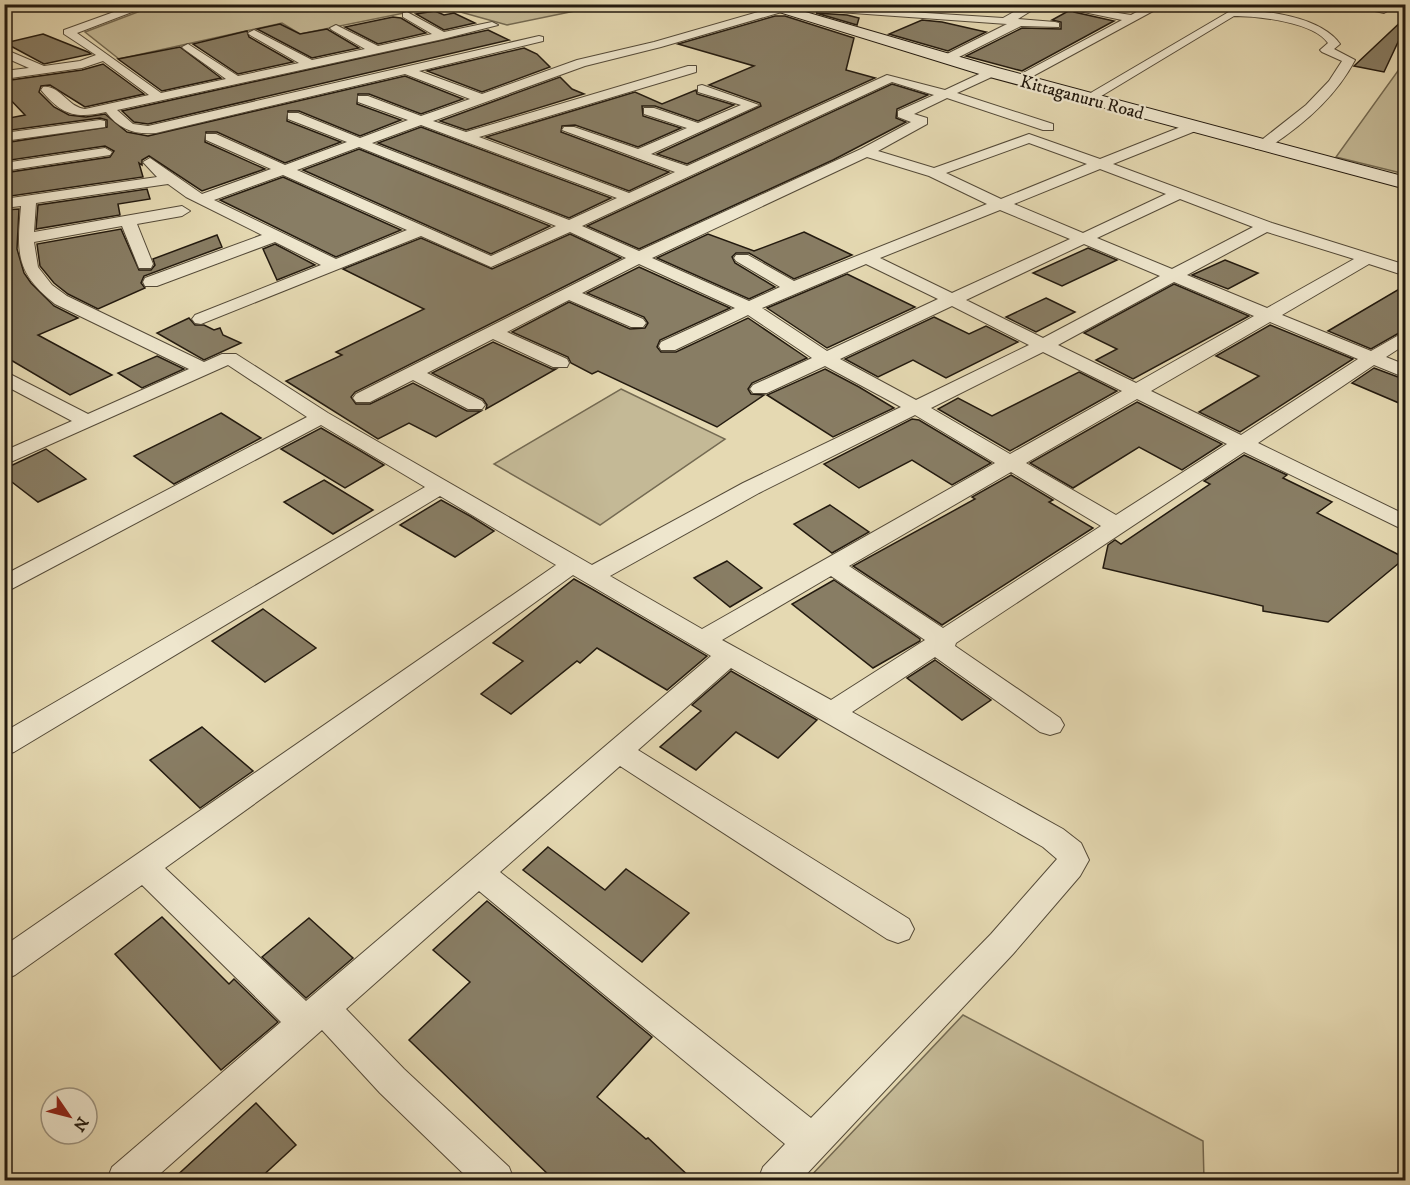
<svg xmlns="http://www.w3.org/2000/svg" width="1410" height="1185" viewBox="0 0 1410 1185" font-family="'IM FELL DW Pica',serif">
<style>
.green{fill:#c4b996;stroke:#746a52;stroke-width:1.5}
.building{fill:#887d64;stroke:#231a0f;stroke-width:1.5}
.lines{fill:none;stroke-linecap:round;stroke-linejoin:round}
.street-casing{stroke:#544a38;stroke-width:2}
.secondary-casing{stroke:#231a0f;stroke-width:2}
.street{fill:#eee6cd;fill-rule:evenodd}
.secondary{fill:#eee6cd;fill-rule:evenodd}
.labels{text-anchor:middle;stroke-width:4.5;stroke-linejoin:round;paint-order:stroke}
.far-street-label{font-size:18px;fill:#231a0f;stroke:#eee6cd}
</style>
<rect width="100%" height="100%" fill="#e5d9b2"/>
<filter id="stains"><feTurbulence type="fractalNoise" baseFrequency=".00333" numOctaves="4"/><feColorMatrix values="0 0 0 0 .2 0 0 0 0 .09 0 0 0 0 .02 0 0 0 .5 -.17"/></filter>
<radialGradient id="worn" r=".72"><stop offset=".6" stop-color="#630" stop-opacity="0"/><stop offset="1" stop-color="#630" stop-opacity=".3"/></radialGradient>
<g class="green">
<polygon points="156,5 604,5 507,25 439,6 300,34 282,23 119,59 85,32"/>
<polygon points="1405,61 1405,174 1336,157"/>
<polygon points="621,389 725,439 600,525 494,464"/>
<polygon points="963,1015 1203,1141 1204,1180 807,1180"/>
</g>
<g class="building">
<polygon points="1072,9 1074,12 1114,21 1022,71 966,56 1022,28 1061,29 1061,22 1052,20"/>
<polygon points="435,11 444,15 454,13 475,23 444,30 416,14"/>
<polygon points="816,13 847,15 859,18 857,25"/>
<polygon points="775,16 785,16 854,38 846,70 875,78 687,164 657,154 761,106 760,103 709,85 754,66 678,44"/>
<polygon points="393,17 401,18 426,33 378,44 345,27"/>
<polygon points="1406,17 1406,25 1384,72 1354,66"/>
<polygon points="922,20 942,22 986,32 948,51 889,34"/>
<polygon points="280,24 300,34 327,29 359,48 312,58 257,29"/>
<polygon points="488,30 509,40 148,124 134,122 122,111"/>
<polygon points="247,31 249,37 293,62 238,74 193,44"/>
<polygon points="43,34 88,52 91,54 44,64 5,43"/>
<polygon points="180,47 221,78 162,91 118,59"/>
<polygon points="524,48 537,54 550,67 482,92 427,71"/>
<polygon points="103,64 144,94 85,107 50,85 41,86 39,92 54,107 69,115 86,117 105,114 127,132 148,136 405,76 463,99 421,114 369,94 358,94 357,104 401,120 360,136 299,111 288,111 287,121 341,142 285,163 217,132 206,132 205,142 265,169 202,191 149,156 142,160 142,165 139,163 143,177 4,197 4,173 110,157 114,151 105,146 4,161 4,143 107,127 107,120 100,118 4,131 4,119 25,115 4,93 4,81 82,70"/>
<polygon points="560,77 572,89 584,94 466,130 440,121"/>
<polygon points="892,84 928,95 897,109 896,118 906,122 833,160 639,249 587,226"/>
<polygon points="696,90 697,94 734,105 698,121 655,106 642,106 643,116 681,128 638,147 575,125 562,126 561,132 669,172 629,191 486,137 635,92 662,104"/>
<polygon points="421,127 611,198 569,218 378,143"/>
<polygon points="359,149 550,226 491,254 303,170"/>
<polygon points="283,177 401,230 336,257 220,200"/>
<polygon points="147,189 150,199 118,204 120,215 36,229 38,205"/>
<polygon points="19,209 17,249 24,273 31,283 54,306 78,318 38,335 112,375 70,395 4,356 4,210"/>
<polygon points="121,229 139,270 151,270 155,265 153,259 217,235 222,247 144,276 141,283 145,288 98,309 68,294 54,283 40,266 37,244"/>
<polygon points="804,232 852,255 794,279 749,253 736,253 732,257 735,263 775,287 749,299 657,258 708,234 754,251"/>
<polygon points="570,234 621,258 355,392 351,397 356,404 370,404 413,383 467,411 481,411 436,437 409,423 378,439 286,381 342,355 336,352 424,309 343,269 421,238 492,269"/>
<polygon points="275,244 315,265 277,280 263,249"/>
<polygon points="1088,248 1117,260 1062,286 1033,273"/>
<polygon points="1225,260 1258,273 1228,289 1192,275"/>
<polygon points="639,267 730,308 660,340 657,347 661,352 676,352 748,318 807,358 752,383 748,389 751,394 764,395 717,427 598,371 592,374 571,363 568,357 512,332 569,302 630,329 645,328 648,323 644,317 587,293"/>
<polygon points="847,274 915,307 827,348 767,308"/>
<polygon points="1174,284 1249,316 1133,379 1096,360 1117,349 1084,333"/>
<polygon points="1406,285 1406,329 1371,349 1328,331"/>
<polygon points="1046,298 1075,312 1036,332 1006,317"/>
<polygon points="934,317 969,334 986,326 1018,342 946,378 913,360 878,377 845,359"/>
<polygon points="189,318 195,325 204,325 214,330 220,328 223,335 241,343 204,360 157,333"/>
<polygon points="1270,325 1353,359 1240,432 1199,412 1259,376 1216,356"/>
<polygon points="493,342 552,369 556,369 486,409 487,405 483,399 432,373"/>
<polygon points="157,356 184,369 142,388 118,373"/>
<polygon points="1374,368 1406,380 1406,406 1352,383"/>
<polygon points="825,369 859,387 894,408 833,437 767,395"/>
<polygon points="1079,372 1117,391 1010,451 938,409 958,398 992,416"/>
<polygon points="1137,402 1222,444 1182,470 1139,447 1073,488 1030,463"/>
<polygon points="221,413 261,438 174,484 134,456"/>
<polygon points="912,419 919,420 991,463 952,485 912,460 859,488 824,464"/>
<polygon points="321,428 359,450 384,465 345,488 281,449"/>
<polygon points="46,449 86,479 38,502 4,476 4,469"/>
<polygon points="1244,455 1287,475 1283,478 1332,502 1317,513 1405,558 1328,622 1263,611 1263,606 1103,568 1108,545 1115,540 1121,544 1210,484 1204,481"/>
<polygon points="1011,475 1053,500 1049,502 1093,528 942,625 853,566 975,499 972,497"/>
<polygon points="324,480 373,510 333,534 284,502"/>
<polygon points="441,500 470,516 494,531 455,557 400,525"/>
<polygon points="830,505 869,532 832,553 794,524"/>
<polygon points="727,561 762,588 730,607 694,578"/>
<polygon points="574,579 592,589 707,656 667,690 597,648 580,663 577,661 511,714 481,694 523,661 493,643"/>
<polygon points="834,580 920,639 920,641 873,668 792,604"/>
<polygon points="263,609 316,648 265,682 212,641"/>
<polygon points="935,660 991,700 962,720 907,678"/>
<polygon points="731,671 817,720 778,758 736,732 696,770 660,747 701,711 692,705"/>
<polygon points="202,727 253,771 200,808 150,760"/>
<polygon points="548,847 605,890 626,869 689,913 642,962 523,870"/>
<polygon points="487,901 652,1037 597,1097 646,1139 648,1138 693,1180 554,1180 409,1040 470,982 433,950"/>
<polygon points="162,917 229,984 234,979 278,1022 221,1070 115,954"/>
<polygon points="309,918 353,958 306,998 262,957"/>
<polygon points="256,1103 296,1145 258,1180 172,1180"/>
</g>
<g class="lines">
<g class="street-casing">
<g id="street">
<path d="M43,4H74C67,9 50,9 43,4Z"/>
<path d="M136,4H153L77,33L161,93L226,79L184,49L182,47L188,44L238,76L299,63L250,35L248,33L254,30L312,60L365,49L332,30L330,28L336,25L378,46L432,34L403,17V13L407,12L444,32L492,22L498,25L443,39L117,110L133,124L148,126L539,36L543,37V41L419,71L482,94L577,60L654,42L786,4L1003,18L1028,4H1042L1018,19L1055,22L1059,23V27L1021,26L947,63L943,62V56L1007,24L797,9L785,11L661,47L585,66L433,121L466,132L688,66H696V72L479,137L629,193L675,172L562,130L564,127H574L638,149L687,128L644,114V108H654L698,123L741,105L698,92V86L702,85L759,105L651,154L687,166L887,75L945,90L992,68L998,72L996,75L957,93L1053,124V130H1043L947,98L914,114L927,118V124L878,151L934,168L1029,134L1100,159L1188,124H1198V130L1113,164L1272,223L1406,265V276L1369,264L1282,315L1371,351L1406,331V344L1386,357L1406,365V378L1374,365L1258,443L1406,515V531L1244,452L956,643L955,646L1060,718L1064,725L1060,732L1050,735L1040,732L935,657L852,712L1063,829L1081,843L1089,860L1080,876L1013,954L801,1180H758L763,1167L785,1144L479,891L346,1009L404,1069L509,1167L514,1180H470L380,1093L322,1030L153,1180H107L112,1167L281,1022L142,885L15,975L4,980V946L556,565L440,496L14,752L4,755V732L425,487L321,425L4,593V575L307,417L228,365L4,465V451L72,421L4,385V371L88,414L189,369L55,304C15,272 17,253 21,206L4,208V199L157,177L143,162L150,158L202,194L271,169L206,140V134H216L285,165L347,142L288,119V113H298L360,138L408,120L358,102V96H368L421,116L470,99L405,74L156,133C134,135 119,129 106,112C75,119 62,115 41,90L43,87C59,84 69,108 85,109L149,95L103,61L82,68L4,79V71L29,68L4,57V49L44,66L80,61L96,55L64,34V30ZM892,82L934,95L898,111V117L911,122L861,149L639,251L582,226ZM421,125L617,198L569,220L372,143ZM1029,143L1087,164L1001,199L946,173ZM359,147L556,226L491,256L297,170ZM867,157L929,176L987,204L794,281L748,255H736L734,258L736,261L780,287L749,301L652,258ZM1100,169L1166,194L1083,233L1014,204ZM283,175L407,230L336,259L214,200ZM168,184L186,197L262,235L145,278L143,282L145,286H157L275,242L321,265L195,315L192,319L195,323L201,324L421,236L491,267L570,232L626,258L356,394L353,398L356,402H370L413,380L468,409H482L485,405L482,401L427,373L493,339L553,367H567L569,363L567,359L507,332L569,300L631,327H643L646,323L643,319L582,293L639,264L735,308L661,342L659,346L661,350H675L748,315L812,358L753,385L750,389L753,393H767L825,366L901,407L743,483L592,565L328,413L236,354H222L204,362L67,296L52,285L38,267L34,242L122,226L139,268H151L153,264L137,224L182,216L190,211L182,206L34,232L36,203ZM1180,199L1253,227L1172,269L1097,238ZM1000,210L1070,239L952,293L880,258ZM1267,232L1354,259L1267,308L1187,275ZM1084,244L1160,276L1043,338L966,300ZM866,264L938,299L827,351L762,308ZM1174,282L1254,316L1136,383L1058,345ZM952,306L1029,345L916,400L840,359ZM1270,322L1358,359L1241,435L1151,391ZM1043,352L1122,391L1010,454L931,408ZM1137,399L1227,444L1116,515L1026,463ZM915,415L995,463L702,629L610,576L759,493ZM1011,472L1101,526L943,628L849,566ZM573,575L711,656L306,1001L165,868ZM831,576L925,640L831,700L722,640ZM731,668L1043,847L1057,859L991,934L811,1118L500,872L620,766L887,939L898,943L909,939L914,929L909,919L638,750Z"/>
<polygon points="1152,4 1166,4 1022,82 1018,83 1012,79 1122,20 1074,10 1074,6 1131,15"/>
<polygon points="1344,4 1371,4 1389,10 1384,13"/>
<path d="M1232,10C1264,10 1320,16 1340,44L1334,49L1355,60C1335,98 1302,126 1266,149H1256L1254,146L1306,105L1329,81L1342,61L1322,52L1320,50L1328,43C1314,22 1258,16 1234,16L1093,101L1088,102L1082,98Z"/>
<polygon points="100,120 105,121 105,127 4,141 4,133"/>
<polygon points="105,148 112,152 110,155 4,171 4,163"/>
</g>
</g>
<g class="secondary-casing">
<polygon id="secondary" points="753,4 778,4 998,68 1406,177 1406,189 986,76"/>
</g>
<use href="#street" class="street"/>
<use href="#secondary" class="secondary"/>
</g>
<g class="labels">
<g class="far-street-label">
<text transform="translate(1082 97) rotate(15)" y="6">Kittaganuru Road</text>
</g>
</g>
<rect width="1410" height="1185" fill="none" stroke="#e5d9b2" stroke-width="24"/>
<rect x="6" y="6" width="1398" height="1173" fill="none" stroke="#231a0f" stroke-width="3"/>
<rect x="12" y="12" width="1386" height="1161" fill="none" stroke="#231a0f" stroke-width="1.5"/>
<g transform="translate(69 1116) rotate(125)"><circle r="28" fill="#eee6cd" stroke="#9d9481" stroke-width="1.5"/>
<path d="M0-4.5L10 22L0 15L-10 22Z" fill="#8f2418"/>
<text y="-9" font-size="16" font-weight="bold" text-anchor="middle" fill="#231a0f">N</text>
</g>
<rect width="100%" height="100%" filter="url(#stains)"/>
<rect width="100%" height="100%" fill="url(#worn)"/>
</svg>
